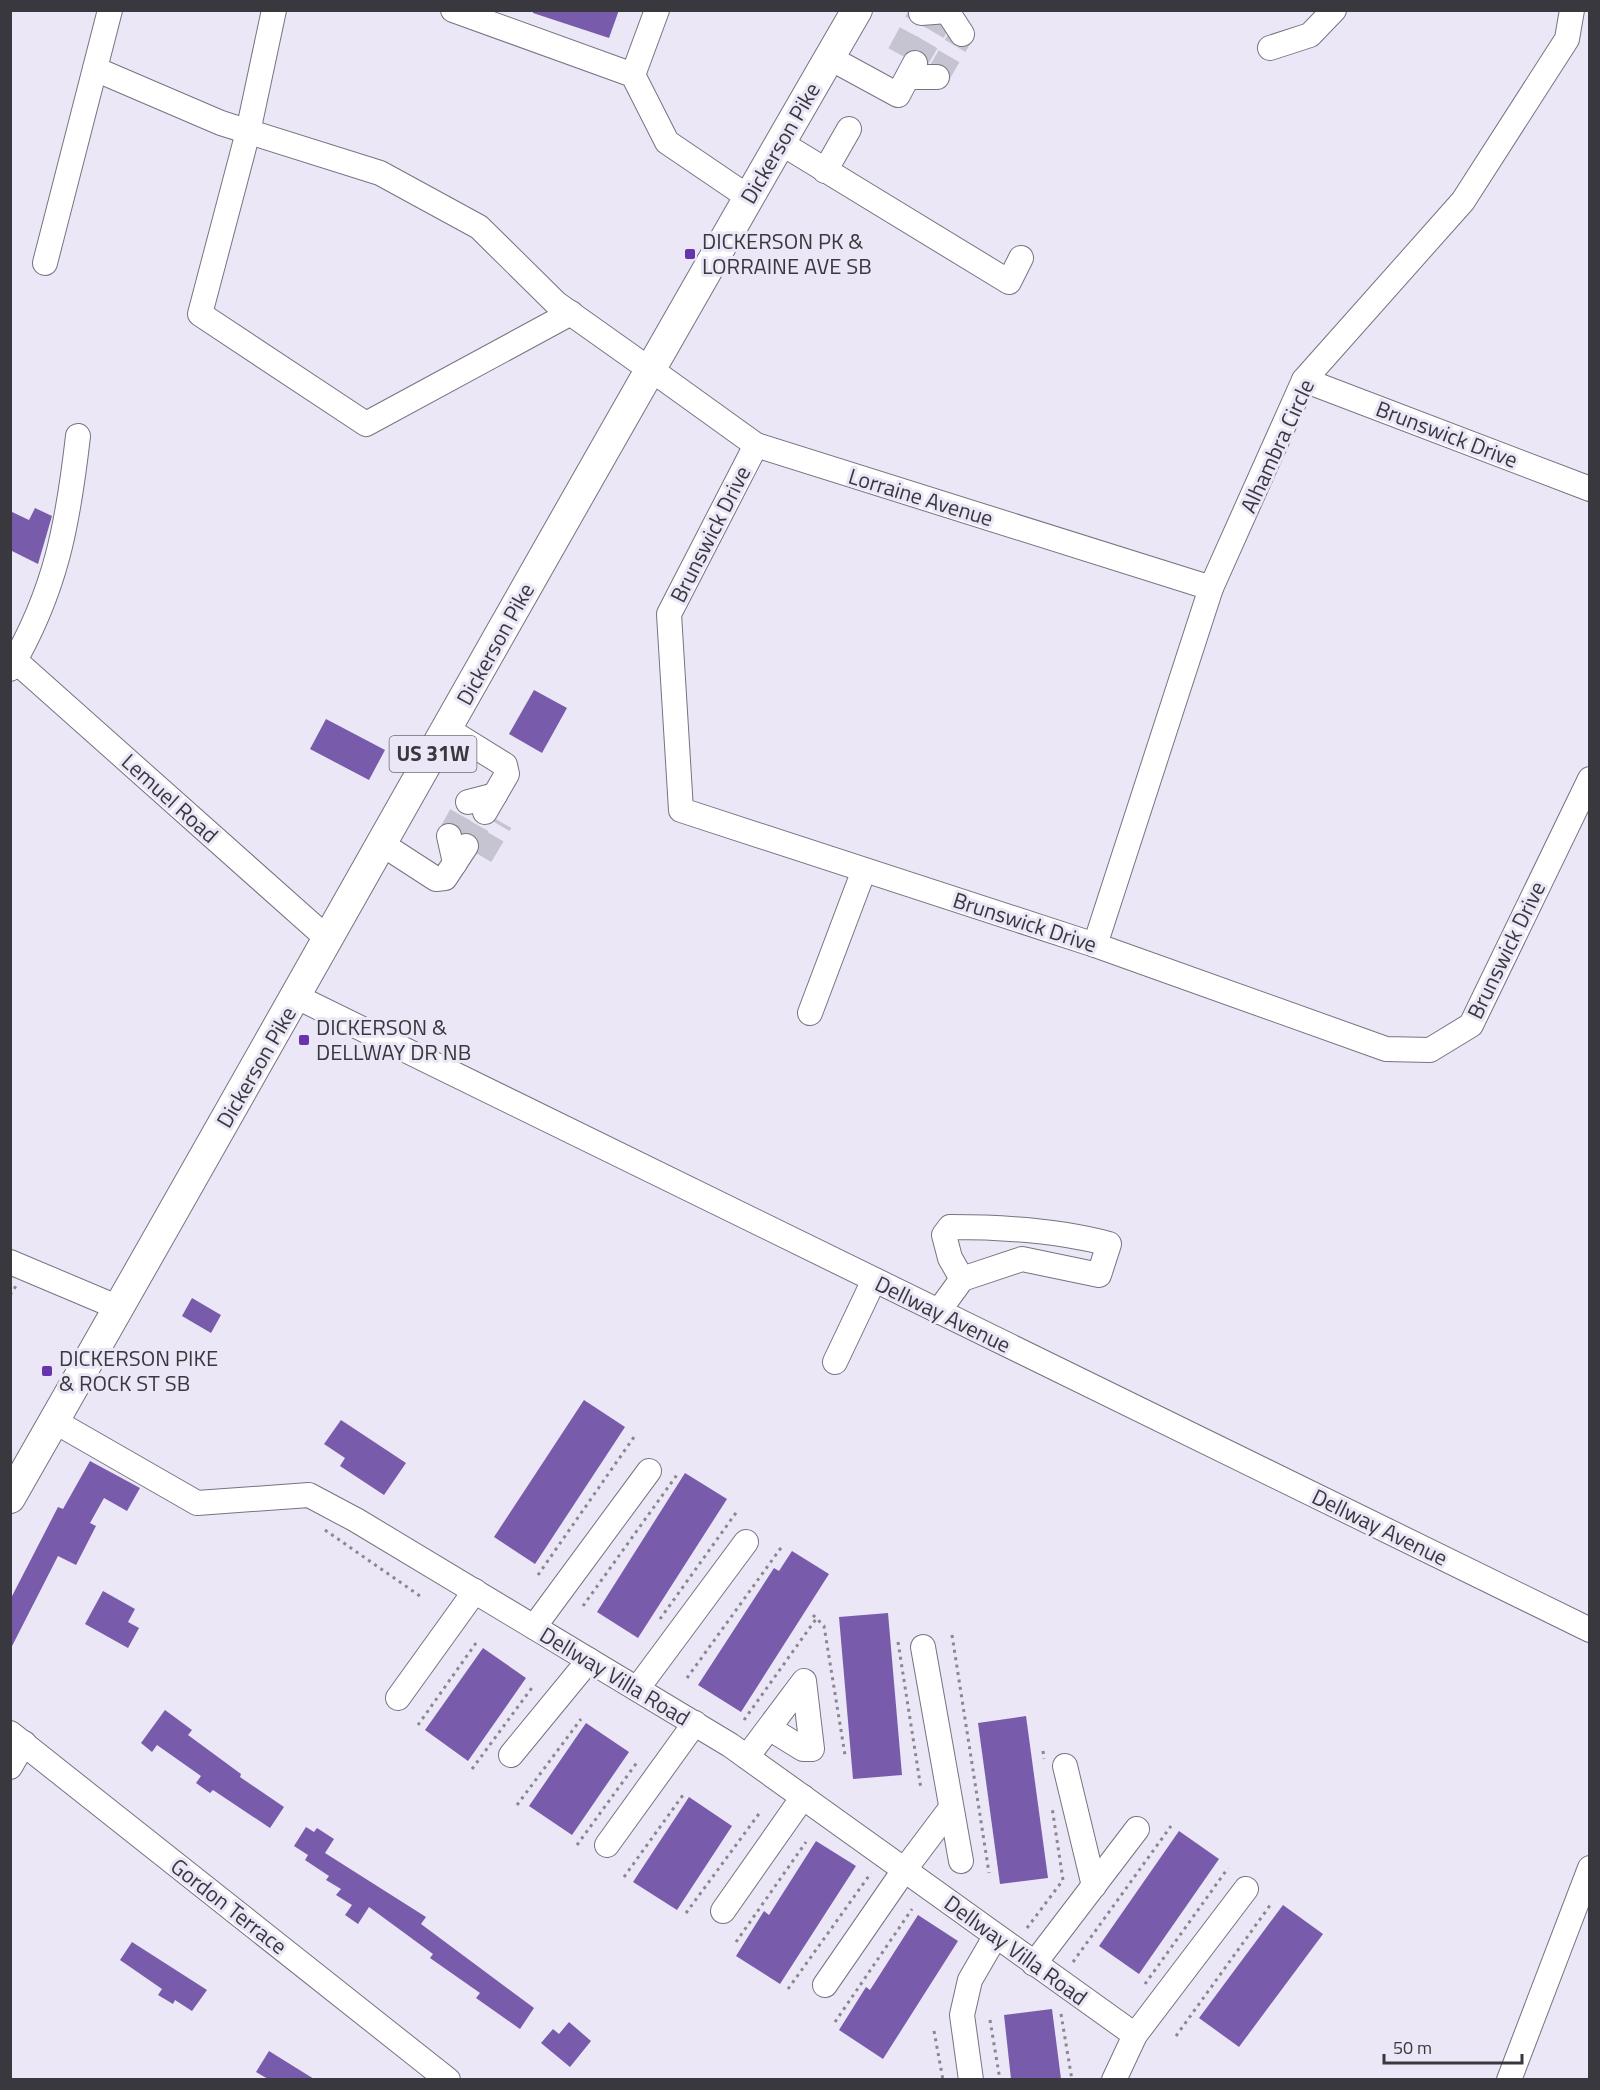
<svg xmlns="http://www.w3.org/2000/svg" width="1600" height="2090" viewBox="0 0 1600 2090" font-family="'Titillium Web',sans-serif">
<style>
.building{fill:#785cab}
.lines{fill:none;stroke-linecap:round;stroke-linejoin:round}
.minor-tunnel{stroke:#c7c4d1;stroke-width:24;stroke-dasharray:24 12;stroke-linecap:butt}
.minor-casing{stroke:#777381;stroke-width:26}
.major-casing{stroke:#777381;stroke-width:32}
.path{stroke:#8a8791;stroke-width:3;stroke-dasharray:3 4.5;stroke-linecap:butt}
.minor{stroke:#fff;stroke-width:24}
.major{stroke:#fff;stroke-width:30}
.poi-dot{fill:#6734ab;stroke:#ebe7f6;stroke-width:2}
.labels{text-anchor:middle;stroke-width:6;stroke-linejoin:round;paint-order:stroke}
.shield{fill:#ebe7f6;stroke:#6e6c75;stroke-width:1.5}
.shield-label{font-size:21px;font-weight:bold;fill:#39383e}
.street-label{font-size:22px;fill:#39383e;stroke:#ebe7f6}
.poi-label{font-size:22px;fill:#39383e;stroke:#ebe7f6;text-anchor:start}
</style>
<rect width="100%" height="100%" fill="#ebe7f6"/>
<g class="building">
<polygon points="533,10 619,10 609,38 533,13"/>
<polygon points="35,508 52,516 38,564 10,550 10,511 29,520"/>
<polygon points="534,690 567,708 542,753 509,734"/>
<polygon points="326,719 385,750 369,780 310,749"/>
<polygon points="192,1298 221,1315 211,1333 182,1316"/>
<polygon points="584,1400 625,1427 535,1564 494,1537"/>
<polygon points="341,1420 406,1463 384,1495 340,1466 345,1458 324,1444"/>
<polygon points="90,1461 140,1488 127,1511 104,1498 90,1523 96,1526 76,1565 58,1556 10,1650 10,1600 58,1507 63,1509"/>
<polygon points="685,1473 727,1499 638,1638 597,1612"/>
<polygon points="792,1551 829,1574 741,1712 698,1685 774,1568 779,1571"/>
<polygon points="103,1591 135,1609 128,1622 139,1628 128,1648 85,1624"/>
<polygon points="888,1613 902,1775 853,1779 839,1617"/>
<polygon points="483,1648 526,1678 468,1761 425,1730"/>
<polygon points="165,1710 192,1730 188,1735 241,1774 240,1777 284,1807 270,1828 213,1790 210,1793 196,1783 201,1776 157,1745 152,1752 141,1743"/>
<polygon points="1026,1716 1048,1878 1000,1884 978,1723"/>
<polygon points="586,1723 629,1752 572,1835 529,1806"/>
<polygon points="689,1797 732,1826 677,1910 633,1882"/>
<polygon points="306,1827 314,1832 317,1828 334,1839 325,1853 426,1917 421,1924 534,2008 520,2029 476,1998 480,1993 430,1958 433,1954 369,1907 358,1924 345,1915 352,1905 336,1895 341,1889 326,1880 329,1876 305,1860 308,1855 294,1846"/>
<polygon points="1179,1831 1219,1859 1139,1974 1099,1946"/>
<polygon points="816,1841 856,1866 780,1984 736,1956 764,1911 769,1915"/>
<polygon points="1283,1905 1323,1934 1239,2047 1199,2018"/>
<polygon points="918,1915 958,1941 883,2059 839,2030 866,1987 870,1990"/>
<polygon points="132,1942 207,1990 192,2011 175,2000 173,2004 158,1995 162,1989 120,1960"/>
<polygon points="1052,2009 1061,2079 1011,2079 1004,2015"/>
<polygon points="569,2022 591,2041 570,2067 541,2043 553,2029 559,2034"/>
<polygon points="269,2051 314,2079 268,2079 256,2072"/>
</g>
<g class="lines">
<g class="minor-tunnel">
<polyline points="899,54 921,13"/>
<polyline points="915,63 939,22"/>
<polyline points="937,77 962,34"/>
<polyline points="449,836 468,802"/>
<polyline points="466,846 485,812"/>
<polyline points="481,856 501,822"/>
</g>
<g class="minor-casing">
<g id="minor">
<polyline points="274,10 248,132 200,314 366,424 571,313"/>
<polyline points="453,10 633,75 667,142 748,197"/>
<polyline points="947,11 962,34"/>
<polyline points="921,13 947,11"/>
<polyline points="1270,48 1310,35 1334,10"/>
<polyline points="830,58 898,95 915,63"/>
<polyline points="95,69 221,123 380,173 479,227 556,303 649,369"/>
<polyline points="633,75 657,10"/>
<polyline points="908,77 937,77"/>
<polyline points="781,143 1009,282 1021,258"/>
<polyline points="825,171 849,129"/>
<polyline points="45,263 110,10"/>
<polyline points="649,368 756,445 1211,588"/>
<polyline points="1304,380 1590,489"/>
<polyline points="756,445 669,614 681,810 1095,945 1386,1049 1430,1050 1471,1025 1590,779"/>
<polyline points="10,656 329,940"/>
<path d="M10,669C56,591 68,524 78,436"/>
<polyline points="447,729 505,765 507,774 485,812"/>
<polyline points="468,802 495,795"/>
<polyline points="449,836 455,863"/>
<polyline points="382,844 436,879 445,878 466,846"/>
<polyline points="1095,945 1211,588 1304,380 1463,201 1567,39 1572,10"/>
<polyline points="297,997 1590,1630"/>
<polyline points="810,1013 864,870"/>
<polyline points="10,1262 119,1308"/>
<path d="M938,1312L962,1279L1022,1259L1099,1275L1109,1244C1057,1230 1003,1227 950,1227L944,1235L950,1258L962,1279"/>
<polyline points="835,1362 874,1280"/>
<polyline points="54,1421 197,1503 309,1495 356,1520 730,1745 1135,2035"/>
<polyline points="534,1627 649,1471"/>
<polyline points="923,1647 961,1861"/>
<polyline points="637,1689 746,1542"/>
<polyline points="398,1698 475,1591"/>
<polyline points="10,1733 448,2080"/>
<polyline points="511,1755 589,1660"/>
<polyline points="747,1757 804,1681 812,1749 803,1749 769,1728"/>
<polyline points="1065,1766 1094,1886"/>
<polyline points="10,1767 24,1743"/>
<polyline points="607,1845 695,1723"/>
<polyline points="723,1911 803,1797"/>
<polyline points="1034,1964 1137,1829"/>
<polyline points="825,1985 905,1869 951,1808"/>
<polyline points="971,2080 962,2015 970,1980 995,1937"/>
<polyline points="1114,2080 1135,2035 1246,1889"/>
<polyline points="1509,2080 1590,1868"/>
</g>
</g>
<g class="major-casing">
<path id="major" d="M10,1498C294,1002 570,504 857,10"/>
</g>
<g class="path">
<polyline points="10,1295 16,1286"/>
<polyline points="325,1530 420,1596"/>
<polyline points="538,1575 634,1437"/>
<polyline points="583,1606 679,1472"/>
<polyline points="813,1615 824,1626 845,1755"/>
<polyline points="660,1619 738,1510"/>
<polyline points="952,1635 989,1873"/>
<polyline points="898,1642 921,1789"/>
<polyline points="687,1678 783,1545"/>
<polyline points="744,1720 816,1619"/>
<polyline points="418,1725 476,1643"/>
<polyline points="1043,1751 1044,1759"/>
<polyline points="472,1769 534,1685"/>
<polyline points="517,1805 581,1719"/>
<polyline points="577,1845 638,1761"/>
<polyline points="624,1877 683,1795"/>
<polyline points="686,1913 761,1811"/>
<polyline points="1027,1928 1063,1880 1052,1807"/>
<polyline points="736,1942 806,1842"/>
<polyline points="1073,1962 1171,1826"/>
<polyline points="1145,1984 1228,1868"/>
<polyline points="788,1989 871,1873"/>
<polyline points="1061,2014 1072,2080"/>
<polyline points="990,2020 1000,2080"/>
<polyline points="835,2022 912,1909"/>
<polyline points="934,2031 943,2080"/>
<polyline points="1176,2036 1271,1904"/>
</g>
<use href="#minor" class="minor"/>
<use href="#major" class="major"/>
</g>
<g class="poi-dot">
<rect x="684" y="248" width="12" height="12" rx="3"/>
<rect x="298" y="1034" width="12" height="12" rx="3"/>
<rect x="41" y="1365" width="12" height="12" rx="3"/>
</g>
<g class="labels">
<rect class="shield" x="389.5" y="736" width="87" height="36" rx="4.5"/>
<g class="shield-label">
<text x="433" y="761">US 31W</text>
</g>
<g class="street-label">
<text transform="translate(780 143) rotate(-60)" y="8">Dickerson Pike</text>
<text transform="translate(1447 434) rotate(21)" y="8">Brunswick Drive</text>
<text transform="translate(1277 446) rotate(-65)" y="8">Alhambra Circle</text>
<text transform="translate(921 497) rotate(17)" y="8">Lorraine Avenue</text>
<text transform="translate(710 534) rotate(-63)" y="8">Brunswick Drive</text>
<text transform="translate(495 644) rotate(-61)" y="8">Dickerson Pike</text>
<text transform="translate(170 798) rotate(42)" y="8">Lemuel Road</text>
<text transform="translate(1025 922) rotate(18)" y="8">Brunswick Drive</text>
<text transform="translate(1506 950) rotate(-64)" y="8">Brunswick Drive</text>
<text transform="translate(256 1067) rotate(-60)" y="8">Dickerson Pike</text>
<text transform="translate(943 1314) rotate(26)" y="8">Dellway Avenue</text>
<text transform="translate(1380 1527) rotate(26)" y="8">Dellway Avenue</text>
<text transform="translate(615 1676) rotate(31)" y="8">Dellway Villa Road</text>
<text transform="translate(229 1906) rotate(38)" y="8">Gordon Terrace</text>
<text transform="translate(1016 1950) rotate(36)" y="8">Dellway Villa Road</text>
</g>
<g class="poi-label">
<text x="702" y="249">DICKERSON PK &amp;<tspan x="702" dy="25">LORRAINE AVE SB</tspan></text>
<text x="316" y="1035">DICKERSON &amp;<tspan x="316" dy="25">DELLWAY DR NB</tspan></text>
<text x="59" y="1366">DICKERSON PIKE<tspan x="59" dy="25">&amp; ROCK ST SB</tspan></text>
</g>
</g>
<rect width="1600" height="2090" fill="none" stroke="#39383e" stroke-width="24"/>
<path d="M1384 2054v9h138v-9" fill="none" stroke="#39383e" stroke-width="3"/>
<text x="1393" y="2054" font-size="18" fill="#39383e" stroke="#ebe7f6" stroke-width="4.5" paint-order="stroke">50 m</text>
</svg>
